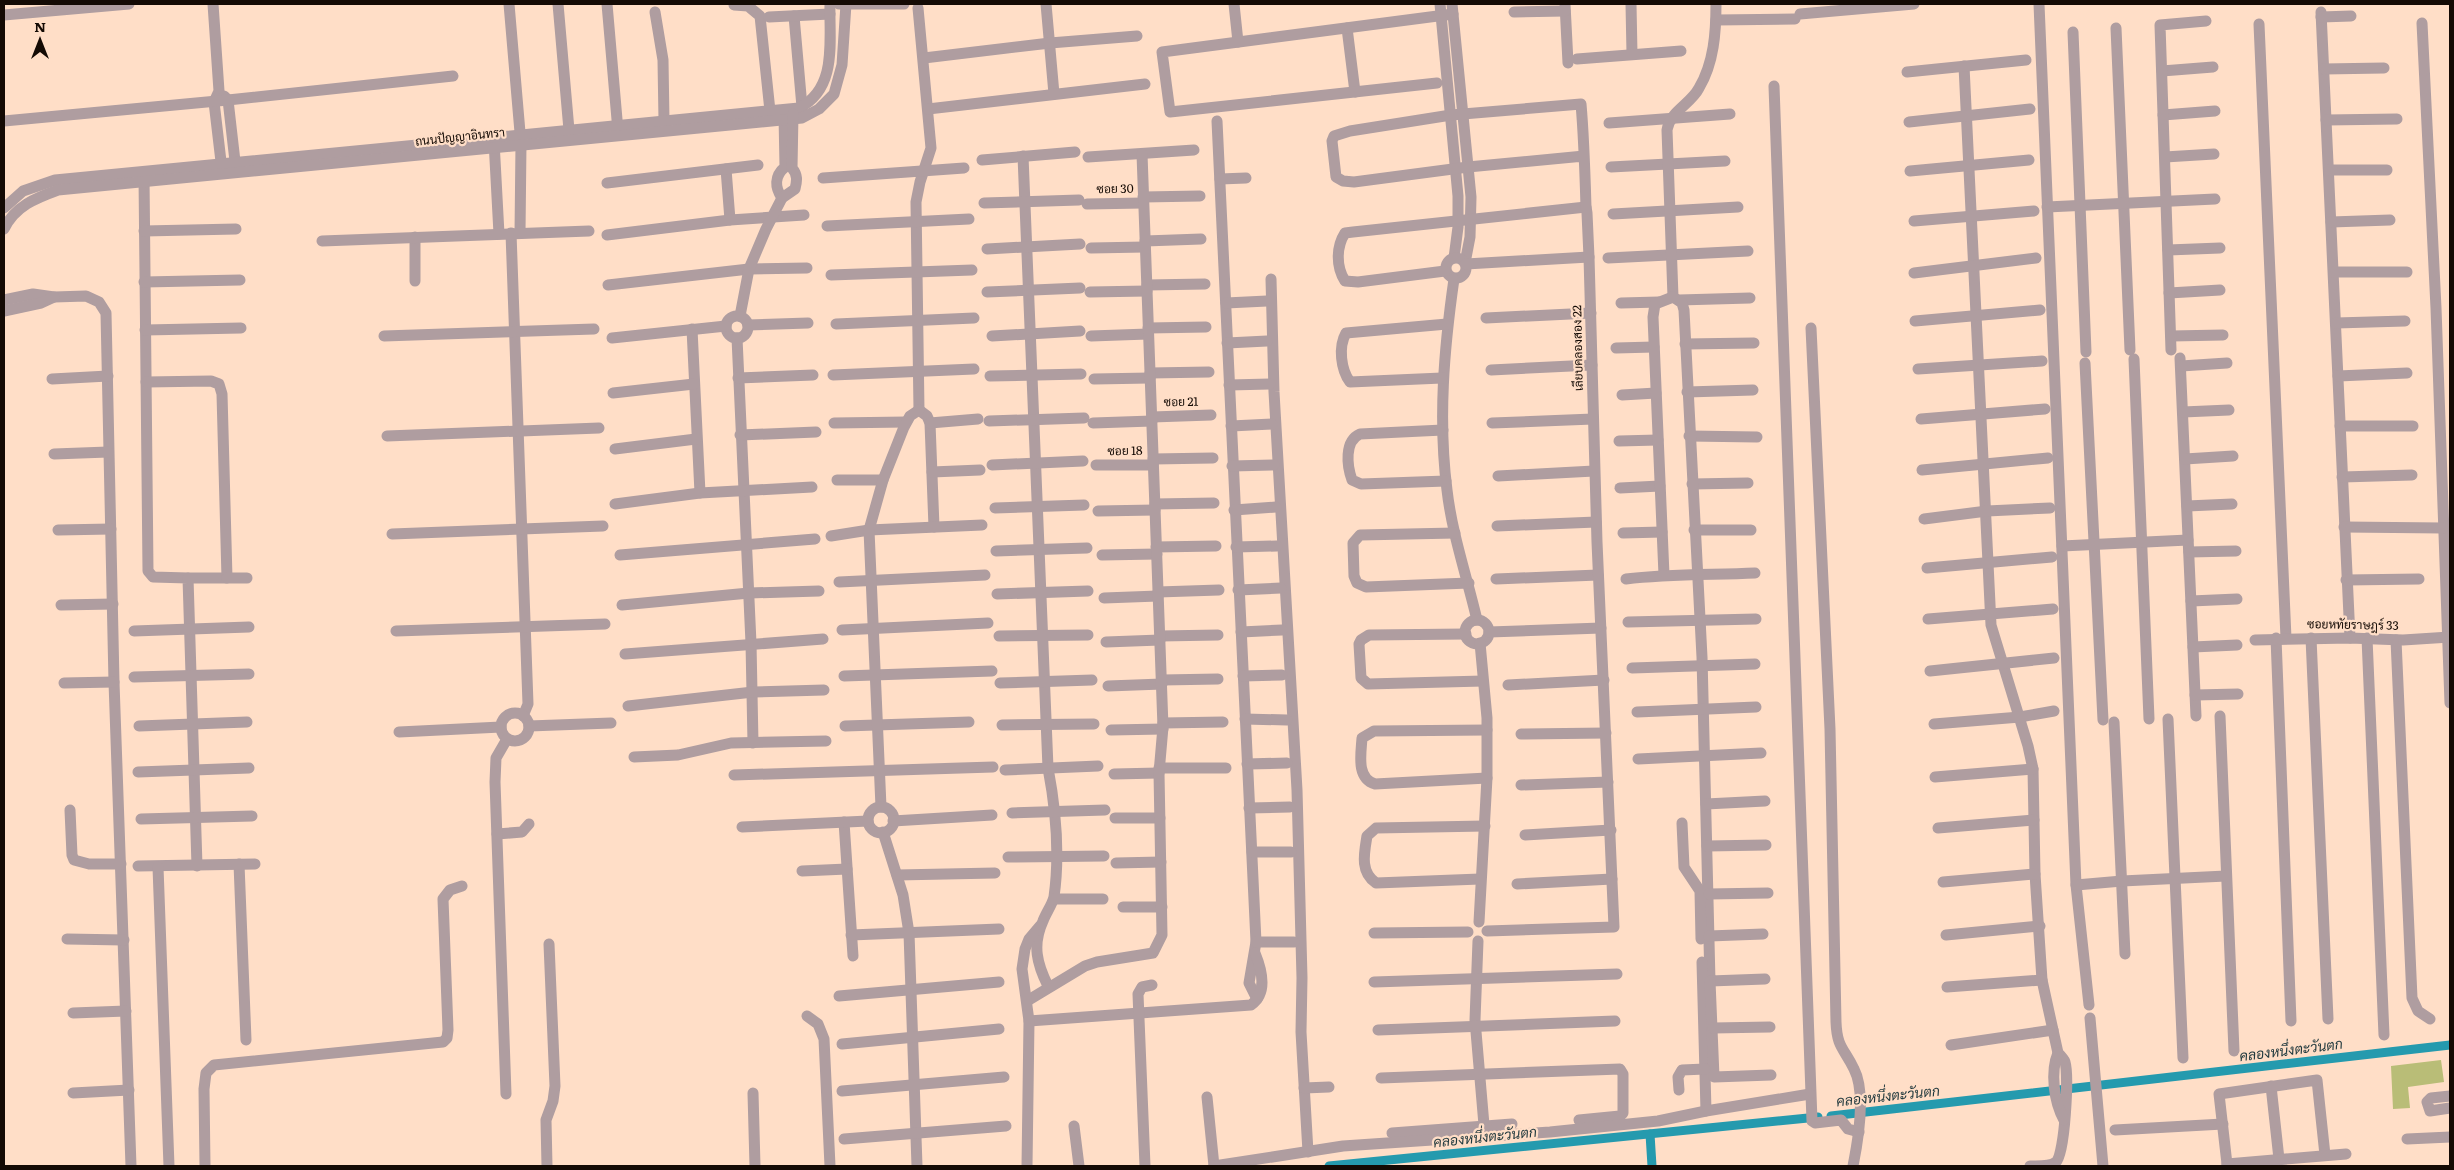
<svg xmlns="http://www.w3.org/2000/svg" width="2454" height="1170" viewBox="0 0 2454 1170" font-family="Literata,Sarabun,serif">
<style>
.green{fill:#b9bd77}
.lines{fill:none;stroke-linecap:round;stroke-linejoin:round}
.canal{stroke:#259aae;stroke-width:9}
.minor{stroke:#af9da0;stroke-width:11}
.labels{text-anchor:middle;stroke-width:4.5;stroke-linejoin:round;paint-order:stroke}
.street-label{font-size:12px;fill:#140a04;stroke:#ffdec7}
.water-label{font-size:14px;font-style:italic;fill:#1e373c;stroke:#ffdec7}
</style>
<rect width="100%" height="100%" fill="#ffdec7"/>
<polygon class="green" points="2441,1060 2444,1082 2408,1087 2410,1108 2393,1109 2391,1066"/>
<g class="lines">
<g class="canal">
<polyline points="1831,1116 2450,1045"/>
<polyline points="1650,1134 1652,1166"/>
<polyline points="1329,1166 1818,1117"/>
</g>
<g class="minor">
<polyline points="213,4 219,91 214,102 222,170"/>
<polyline points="509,4 521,144 520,233"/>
<polyline points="558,4 569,130"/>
<polyline points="607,4 618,131"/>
<polyline points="839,4 904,4"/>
<polyline points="1046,4 1054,94"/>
<polyline points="1234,4 1238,42"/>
<polyline points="1440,4 1458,196 1458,227 1454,258"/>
<polyline points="1452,4 1471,197 1470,237 1465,263"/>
<polyline points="1565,4 1568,63"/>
<polyline points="1631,4 1632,54"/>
<polyline points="2039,4 2076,885 2089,1005"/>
<polyline points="734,5 748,6 760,16 770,111"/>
<polyline points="918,8 931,148 920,182 916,202 919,410"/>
<polyline points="655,12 663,60 664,121"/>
<polyline points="1514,12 1565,11"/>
<polyline points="2321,12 2350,638"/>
<polyline points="1800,14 1914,4"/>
<polyline points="4,15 129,4"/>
<polyline points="794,16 802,107"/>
<polyline points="769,17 830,14"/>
<polyline points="2321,17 2351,16"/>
<polyline points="1716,20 1795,19"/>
<polyline points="2422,23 2436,308 2450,703"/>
<polyline points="2259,24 2286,638"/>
<polyline points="1347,28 1355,92"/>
<polyline points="2116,28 2130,350"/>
<polyline points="2073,32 2086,352"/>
<polyline points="924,58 1050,43 1137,36"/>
<polyline points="1577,59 1681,51"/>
<path d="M1964,66L1991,625L2028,746L2033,769L2035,874L2042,980L2058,1053C2060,1055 2064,1059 2065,1062C2069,1075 2065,1154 2056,1162C2050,1167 2037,1166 2030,1166"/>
<polyline points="2324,69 2384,68"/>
<polyline points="2162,71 2213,67"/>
<polyline points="1907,72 2026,60"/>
<polyline points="1437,83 1170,112 1162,52 1453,14"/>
<polyline points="1774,86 1812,1121 1815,1123 1841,1120 1848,1129 1859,1132"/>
<polyline points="224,96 228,100 236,170"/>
<polyline points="928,109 1145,84"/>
<polyline points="2163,115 2215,111"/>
<polyline points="2326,120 2397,119"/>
<polyline points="4,121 228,100 453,76"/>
<polyline points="1217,121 1256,942 1249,983 1257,999"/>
<polyline points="1909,122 2030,109"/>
<polyline points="1609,123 1730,114"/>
<polyline points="494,141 499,234"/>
<path d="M1023,156L1048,768C1056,810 1060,854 1054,897C1052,905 1046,913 1043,921C1032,945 1037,964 1048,986"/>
<polyline points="1088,157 1194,150"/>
<polyline points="2165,157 2214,154"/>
<polyline points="982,160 1075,152"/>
<polyline points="1611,167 1725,161"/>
<polyline points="726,169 730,220"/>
<polyline points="2329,170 2387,170"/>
<polyline points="1910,171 2029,160"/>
<polyline points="144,176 148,571 153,577 188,578 197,866"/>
<polyline points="823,178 964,168"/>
<polyline points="1220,179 1246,178"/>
<polyline points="607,183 758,165"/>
<polyline points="1143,197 1200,196"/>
<path d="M782,198C775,188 774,176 785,167L784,115"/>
<polyline points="984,203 1079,200"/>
<polyline points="1087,204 1143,203"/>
<polyline points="2047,207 2215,199"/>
<path d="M4,208L23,191L55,180L799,108C838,88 829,41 830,4"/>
<polyline points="1613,214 1738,207"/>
<polyline points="1914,221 2034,211"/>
<polyline points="2331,222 2390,220"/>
<polyline points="827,226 969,219"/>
<path d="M4,229C15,206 36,198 58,190L802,118L819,109L834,94L842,65L846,4"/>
<polyline points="144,231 236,229"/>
<polyline points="511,233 528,704 523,716"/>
<polyline points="607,235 730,220 804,215"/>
<polyline points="415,237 415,281"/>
<polyline points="322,241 589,231"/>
<polyline points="1145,241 1201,239"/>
<polyline points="1091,248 1145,247"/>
<polyline points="987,249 1080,244"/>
<polyline points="2168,250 2220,248"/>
<circle cx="1456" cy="268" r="10"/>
<polyline points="1608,258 1748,251"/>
<polyline points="1466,264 1589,257"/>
<path d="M1445,271L1358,282L1345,281C1336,267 1336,247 1345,233L1353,232L1586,207"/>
<polyline points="2334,272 2407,272"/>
<polyline points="1914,273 2036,258"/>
<polyline points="831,275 972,270"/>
<polyline points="1271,279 1274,392 1297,790 1302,978 1301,1032 1308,1152"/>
<path d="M1454,279C1444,349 1438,419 1447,490C1452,534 1467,577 1477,620"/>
<polyline points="144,282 240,280"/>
<polyline points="608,285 749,269 807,268"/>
<polyline points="1147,285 1205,284"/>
<polyline points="987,292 1080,288"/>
<polyline points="1090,292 1147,291"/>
<polyline points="2169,293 2220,290"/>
<path d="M1673,297L1667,130C1670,111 1691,104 1699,88C1714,63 1716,32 1716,4"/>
<polyline points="4,300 33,294 54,297 86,296 99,302 106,313 114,682 131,1166"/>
<polyline points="1679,300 1750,298"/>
<polyline points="1226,303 1267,301"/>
<polyline points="1621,303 1659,302"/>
<polyline points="4,311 41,303 54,297"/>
<path d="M740,316L749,269L766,229L782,198L795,189C797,181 798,175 792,168L793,114"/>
<circle cx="737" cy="327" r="11"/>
<polyline points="1486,318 1591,313"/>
<polyline points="1915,321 2040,310"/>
<polyline points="2336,323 2405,321"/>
<polyline points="836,324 974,318"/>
<polyline points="748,325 808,323"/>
<polyline points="1148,328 1206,327"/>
<path d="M1811,328L1830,729L1836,1022C1837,1048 1844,1048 1854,1069C1866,1092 1858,1141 1853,1166"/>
<polyline points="692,329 700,493"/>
<polyline points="145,330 241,328"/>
<polyline points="384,336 594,329"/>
<polyline points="992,336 1080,331"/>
<polyline points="1091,336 1148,334"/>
<polyline points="2171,336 2223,335"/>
<polyline points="612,338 726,326"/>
<polyline points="737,338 751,643 753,743"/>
<polyline points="1227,343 1267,341"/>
<polyline points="1685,344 1754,343"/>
<polyline points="1616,348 1654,347"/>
<polyline points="2171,350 2160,25 2206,21"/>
<polyline points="2180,358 2196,716"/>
<polyline points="2134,359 2149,719"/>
<polyline points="2085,363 2103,720"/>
<polyline points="2181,366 2227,363"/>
<polyline points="1918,369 2042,361"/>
<polyline points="1491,370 1592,365"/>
<polyline points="1150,373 1209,372"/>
<polyline points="833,375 974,369"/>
<polyline points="990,376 1081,374"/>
<polyline points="2338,376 2407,373"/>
<polyline points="738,378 813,375"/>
<path d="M1442,378L1350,382C1341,370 1338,347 1346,333L1447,324"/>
<polyline points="52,379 108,376"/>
<polyline points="1094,379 1150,378"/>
<polyline points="146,382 211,381 219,384 222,394 227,578 188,578"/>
<polyline points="1229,385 1270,384"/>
<polyline points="1687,392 1753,390"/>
<polyline points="613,393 694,384"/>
<polyline points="1622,395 1656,393"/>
<polyline points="919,410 927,416 930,423 934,527"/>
<polyline points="2183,412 2229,410"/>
<polyline points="1152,417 1211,415"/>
<polyline points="1921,419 2045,409"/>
<polyline points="989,421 1084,418"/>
<polyline points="834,423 906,422"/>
<polyline points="930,423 978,419"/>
<polyline points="1093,423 1152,421"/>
<polyline points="1492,423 1593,419"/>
<polyline points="1231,426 1272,424"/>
<polyline points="2340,426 2413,426"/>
<path d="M1443,430L1360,434C1344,441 1347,466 1352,480L1361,484L1446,481"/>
<polyline points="740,435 816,432"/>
<polyline points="387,436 599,428"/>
<polyline points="1689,436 1757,437"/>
<polyline points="1619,441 1658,440"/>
<polyline points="615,449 696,439"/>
<polyline points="54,454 108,452"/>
<polyline points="1153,459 1213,458"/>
<polyline points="2185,459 2233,456"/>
<polyline points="992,465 1083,461"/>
<polyline points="1096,465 1153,465"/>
<polyline points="1232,466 1274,465"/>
<polyline points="1922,470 2048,458"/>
<polyline points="932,472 980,470"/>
<polyline points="1498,476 1594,471"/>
<polyline points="2342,477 2412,475"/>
<polyline points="837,480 883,480"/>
<polyline points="1692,484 1748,483"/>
<polyline points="1620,488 1660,486"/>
<polyline points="615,504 700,493 812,487"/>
<polyline points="1155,504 1214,503"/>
<polyline points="2187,506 2232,504"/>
<polyline points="995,508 1084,505"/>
<polyline points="1234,510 1276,507"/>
<polyline points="1098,511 1155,510"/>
<polyline points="1924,519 1987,511 2050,508"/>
<polyline points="1497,526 1596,522"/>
<polyline points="2344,527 2443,528"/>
<polyline points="58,530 111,529"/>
<polyline points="1694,530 1751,530"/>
<polyline points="1455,533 1360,535 1353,543 1354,576 1357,583 1366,587 1469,583"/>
<polyline points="1623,533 1662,532"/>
<polyline points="392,534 603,526"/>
<polyline points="831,536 869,530 982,525"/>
<polyline points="2062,546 2188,540"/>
<polyline points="1156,547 1216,546"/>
<polyline points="1236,547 1277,546"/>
<polyline points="996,551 1087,548"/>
<polyline points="2189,552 2236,551"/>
<polyline points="620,555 815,539"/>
<polyline points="1102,555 1157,554"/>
<polyline points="1927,568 2052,557"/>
<polyline points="1664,575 1653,317 1655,304 1673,297 1682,303 1684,310 1702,657 1710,981 1765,979"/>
<polyline points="227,578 247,578"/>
<polyline points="1496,579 1598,575"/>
<path d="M1626,579C1669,574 1712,575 1755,573"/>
<polyline points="2346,580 2419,579"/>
<polyline points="839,582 985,575"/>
<polyline points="1238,590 1281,588"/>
<polyline points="1158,592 1219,590"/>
<polyline points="997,594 1088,591"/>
<polyline points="1104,598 1158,596"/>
<polyline points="2191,601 2237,599"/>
<polyline points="61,605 113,604"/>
<polyline points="622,605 749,593 819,591"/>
<polyline points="1928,619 2053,609"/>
<circle cx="1477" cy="632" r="12"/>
<polyline points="1628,622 1756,619"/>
<polyline points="842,630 988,623"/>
<polyline points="134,631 249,627"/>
<polyline points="396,631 605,624"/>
<polyline points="1241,632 1282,630"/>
<polyline points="1489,632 1601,628"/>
<polyline points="1466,634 1369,635 1361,640 1359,644 1361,678 1368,684 1483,681"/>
<polyline points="999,636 1088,635"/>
<polyline points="1160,636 1218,635"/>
<polyline points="2276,638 2291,1021"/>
<polyline points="2311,638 2328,1019"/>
<polyline points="2367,638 2384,1035"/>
<polyline points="2255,640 2350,638 2403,640 2450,637"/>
<polyline points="2396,640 2412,998 2418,1011 2430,1019"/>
<polyline points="1106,642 1160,640"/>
<polyline points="2193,647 2237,645"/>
<polyline points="625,654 823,639"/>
<polyline points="1632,668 1755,664"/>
<polyline points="1930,671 2054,658"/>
<polyline points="844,676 992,671"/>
<polyline points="1243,676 1282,675"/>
<polyline points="134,677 249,674"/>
<polyline points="1162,680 1218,679"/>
<polyline points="64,683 114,682"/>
<polyline points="1000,683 1092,680"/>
<polyline points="1508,685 1604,680"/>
<polyline points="1108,686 1162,684"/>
<polyline points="2195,695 2238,694"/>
<polyline points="628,706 753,692 824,690"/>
<polyline points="1637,712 1756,707"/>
<circle cx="515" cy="727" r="14"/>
<polyline points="2220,716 2234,1051"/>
<polyline points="1245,719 1287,720"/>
<polyline points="2168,719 2183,1058"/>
<polyline points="2114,722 2125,954"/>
<polyline points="1163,723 1223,722"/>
<polyline points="1934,724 2020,717 2054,711"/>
<polyline points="1002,725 1094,724"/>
<polyline points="139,726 247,722"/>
<polyline points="529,726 611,723"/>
<polyline points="845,726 969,722"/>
<polyline points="1111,730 1163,729"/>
<path d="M1487,730L1374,731L1362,738C1361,754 1356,778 1375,784L1487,778"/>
<polyline points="399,732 501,727"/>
<polyline points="1521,734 1606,733"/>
<polyline points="634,757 678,755 731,743 826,741"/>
<polyline points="1638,759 1761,753"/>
<polyline points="1247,764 1287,763"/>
<polyline points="1159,768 1226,768"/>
<polyline points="1005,770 1098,766"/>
<polyline points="138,772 249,768"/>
<polyline points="1114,774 1159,773"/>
<polyline points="734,775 993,767"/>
<polyline points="1935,777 2033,769"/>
<polyline points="1521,785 1608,782"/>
<polyline points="1706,804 1765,801"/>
<polyline points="881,807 869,530 883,480 904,427 910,416 919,410"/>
<circle cx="881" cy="820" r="13"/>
<polyline points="1249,808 1290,807"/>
<polyline points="70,810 72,855 74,860 89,864 121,864"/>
<polyline points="1012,813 1105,810"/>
<polyline points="1115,818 1160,818"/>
<polyline points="141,819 252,816"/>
<polyline points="893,821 992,815"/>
<polyline points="844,822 853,956"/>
<polyline points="1682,823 1684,867 1700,891 1701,939"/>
<polyline points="742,827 868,821"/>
<polyline points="1938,828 2034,820"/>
<polyline points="883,832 903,895 909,933 917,1166"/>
<polyline points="497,834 522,832 529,824"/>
<polyline points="1525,835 1611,830"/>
<polyline points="1707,846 1766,845"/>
<polyline points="1252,852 1291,852"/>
<polyline points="1008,857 1104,856"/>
<polyline points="1116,863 1161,862"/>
<polyline points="239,864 246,1040"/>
<polyline points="138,866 255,864"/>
<polyline points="158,867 169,1166"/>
<polyline points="802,871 847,869"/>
<polyline points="897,875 995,873"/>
<path d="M1480,879L1376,883C1360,872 1364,854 1367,836L1376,828L1485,826"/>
<polyline points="1943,882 2035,874"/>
<polyline points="1517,884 1612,879"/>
<polyline points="2076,885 2122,881 2226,876"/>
<polyline points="1709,894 1768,893"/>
<polyline points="1054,899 1103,899"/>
<polyline points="1123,907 1162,907"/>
<polyline points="1479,922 1487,778 1487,718 1480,643"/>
<path d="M1487,931L1614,927L1597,542L1589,257L1587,213L1586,207C1585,173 1584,138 1581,104L1451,115L1350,131L1334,136L1332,141L1336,177L1343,181L1354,182L1468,167L1584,156"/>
<polyline points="1374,933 1468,932"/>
<polyline points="851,935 999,929"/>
<polyline points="1946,935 2040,926"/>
<polyline points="1709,936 1763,934"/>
<polyline points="67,939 124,940"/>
<polyline points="1478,941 1475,1020 1484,1125"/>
<polyline points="1256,942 1294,942"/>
<polyline points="1702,962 1706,1111"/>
<polyline points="1710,981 1714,1077 1771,1075"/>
<polyline points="1374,982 1617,974"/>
<polyline points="1947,987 2042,980"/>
<polyline points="839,996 999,982"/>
<polyline points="1027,1001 1085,966 1097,962 1153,953 1162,935 1159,773 1163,727 1142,154"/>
<polyline points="73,1013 126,1011"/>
<polyline points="807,1016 818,1024 824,1039 830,1166"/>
<polyline points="2090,1018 2103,1166"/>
<path d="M1029,1021L1251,1005C1268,993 1262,970 1255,953"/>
<polyline points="1713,1028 1770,1027"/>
<polyline points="1378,1030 1615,1021"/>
<polyline points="842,1044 999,1029"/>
<polyline points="1951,1045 2053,1030"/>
<path d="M2058,1053C2050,1072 2054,1102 2064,1120"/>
<polyline points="1381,1078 1620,1069 1623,1074 1623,1113 1620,1116 1579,1120"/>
<polyline points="2271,1086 2279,1159"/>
<polyline points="1304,1088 1329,1087"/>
<polyline points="1679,1090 1678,1077 1682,1070 1705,1069"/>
<polyline points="842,1091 1004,1077"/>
<polyline points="73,1093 129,1090"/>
<polyline points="753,1093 755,1166"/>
<polyline points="506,1094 495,782 496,758 507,739"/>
<polyline points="2450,1096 2431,1098 2427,1102 2430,1111 2450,1108"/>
<polyline points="1207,1097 1214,1166"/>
<polyline points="1074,1126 1079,1166"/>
<polyline points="2115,1130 2223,1124"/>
<polyline points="1392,1133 1512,1124"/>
<polyline points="844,1139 1006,1126"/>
<polyline points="2407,1139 2450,1137"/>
<polyline points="2227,1164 2219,1094 2317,1080 2325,1155"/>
<polyline points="205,1166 204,1089 206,1073 214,1065 443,1042 447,1038 448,1030 443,899 450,890 462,886"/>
<polyline points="547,1166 546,1120 553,1101 555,1086 549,944"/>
<polyline points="1027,1166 1029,1021 1022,969 1025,949 1029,939 1040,926"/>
<polyline points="1145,1166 1138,994 1142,987 1152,985"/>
<polyline points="1214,1166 1343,1146 1550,1132 1658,1121 1706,1111 1810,1094"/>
<polyline points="2227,1166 2227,1164 2346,1154"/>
</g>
</g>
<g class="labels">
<g class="street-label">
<text transform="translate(460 137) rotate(-6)" y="4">ถนนปัญญาอินทรา</text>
<text transform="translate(1115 189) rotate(-1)" y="4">ซอย 30</text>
<text transform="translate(1578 348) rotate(-91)" y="4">เลียบคลองสอง 22</text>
<text transform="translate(1181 402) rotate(-1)" y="4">ซอย 21</text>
<text transform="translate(1125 451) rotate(-1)" y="4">ซอย 18</text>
<text transform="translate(2353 625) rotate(1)" y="4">ซอยหทัยราษฎร์ 33</text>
</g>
<g class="water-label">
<text transform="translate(2291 1050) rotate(-7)" y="5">คลองหนึ่งตะวันตก</text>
<text transform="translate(1888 1096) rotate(-6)" y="5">คลองหนึ่งตะวันตก</text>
<text transform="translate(1485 1137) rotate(-6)" y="5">คลองหนึ่งตะวันตก</text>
</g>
</g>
<rect width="2454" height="1170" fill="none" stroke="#140a04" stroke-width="10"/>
<g transform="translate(40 40)" stroke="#ffdec7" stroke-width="4" paint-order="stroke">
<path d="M0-4L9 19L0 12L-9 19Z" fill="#140a04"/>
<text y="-8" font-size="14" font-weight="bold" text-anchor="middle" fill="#140a04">N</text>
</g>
</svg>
